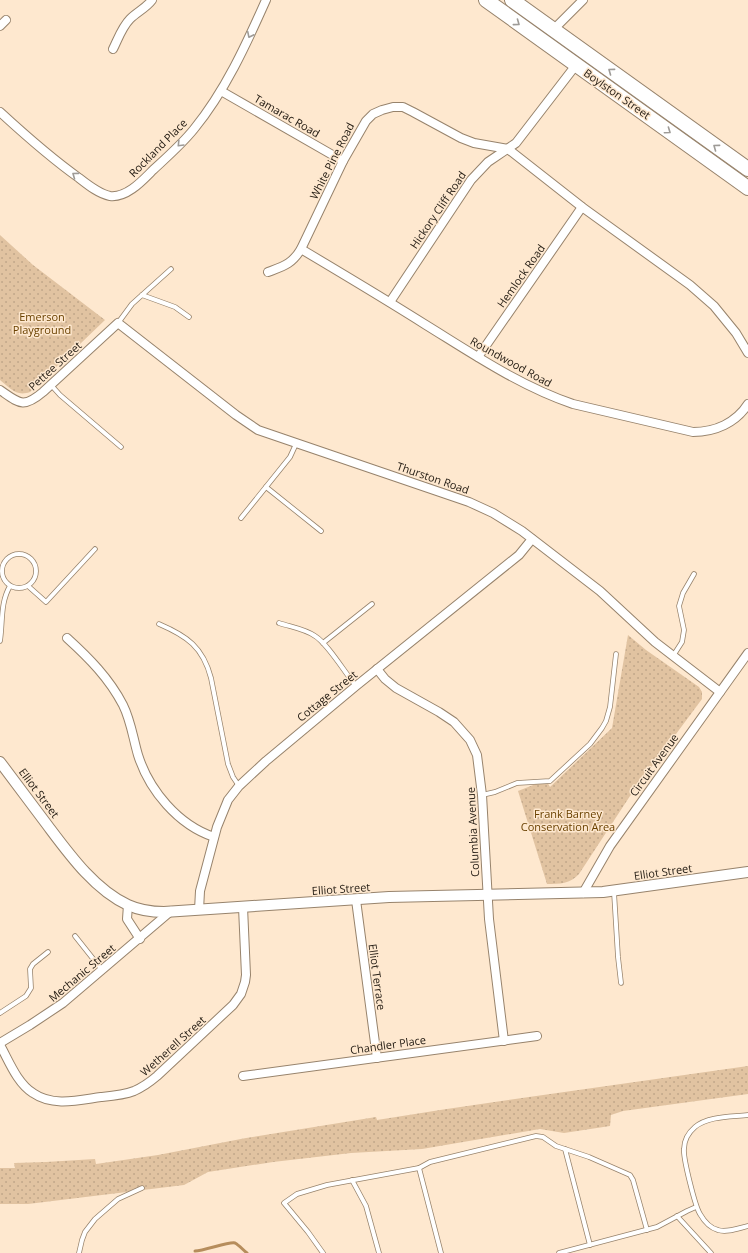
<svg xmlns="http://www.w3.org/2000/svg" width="748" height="1253" viewBox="0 0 748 1253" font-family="'Open Sans',sans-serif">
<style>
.park{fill:url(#park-dots)}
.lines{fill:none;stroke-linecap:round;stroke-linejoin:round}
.stream{stroke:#b68d5c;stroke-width:3}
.service-casing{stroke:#97836c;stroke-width:5.5}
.minor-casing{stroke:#97836c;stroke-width:10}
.tertiary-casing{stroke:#97836c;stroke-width:12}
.trunk-casing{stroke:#97836c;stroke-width:16}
.service{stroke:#fff;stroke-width:4}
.minor{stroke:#fff;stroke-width:8}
.tertiary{stroke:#fff;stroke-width:10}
.trunk{stroke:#fff;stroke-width:14}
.oneway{stroke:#9e9b97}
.labels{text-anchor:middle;stroke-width:3;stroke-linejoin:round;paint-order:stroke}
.street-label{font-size:11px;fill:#282017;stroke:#fee8cf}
.park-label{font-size:11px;fill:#6a4100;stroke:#fee8cf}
</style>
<defs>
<pattern id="park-dots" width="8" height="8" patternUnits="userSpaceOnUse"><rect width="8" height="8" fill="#e1c3a1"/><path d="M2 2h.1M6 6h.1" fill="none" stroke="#c1a78a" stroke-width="1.8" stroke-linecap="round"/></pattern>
</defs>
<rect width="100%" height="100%" fill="#fee8cf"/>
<g class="park">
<path d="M0,235L33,265L105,320L30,392C16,397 10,388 0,380Z"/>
<path d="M628,635L646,650L699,687L702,692V699L630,796L579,874C570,884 560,884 547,884L518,791L546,780L550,787L612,728Z"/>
<path d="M748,1066V1094L623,1111L611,1115L610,1126L564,1133L540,1129L422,1149L351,1153L273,1162L208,1172L184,1185L28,1204H0V1168H15L14,1163L46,1162L95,1159L96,1164L158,1155L246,1138L376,1117L377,1120C500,1100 624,1084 748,1066Z"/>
</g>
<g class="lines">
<path class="stream" d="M195,1251C204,1251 230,1241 235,1243C239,1245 243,1250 247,1253"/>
<g class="service-casing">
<g id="service">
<polyline points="142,295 175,307 189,317"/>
<polyline points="118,323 132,304 171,269"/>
<polyline points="51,385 60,395 121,447"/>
<polyline points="266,487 321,531"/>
<polyline points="241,518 290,457 296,444"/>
<circle cx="19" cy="571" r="17"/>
<polyline points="28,586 46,602 95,549"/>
<path d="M279,623C291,627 305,629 315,636C328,644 345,673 356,686"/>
<path d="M159,624C187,636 203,647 211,678L228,764L233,777L239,786"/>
<path d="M0,641C3,622 0,603 10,586"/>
<polyline points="323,643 372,604"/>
<polyline points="673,656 682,642 684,630 679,606 683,593 694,574"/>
<polyline points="482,795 495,792 517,783 550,781 590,744 602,728 606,721 610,707 616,654"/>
<polyline points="614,892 618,957 621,983"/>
<polyline points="75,936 102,970"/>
<polyline points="0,1013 26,996 31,988 30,969 33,964 48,952"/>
<path d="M748,1115C731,1117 708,1116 695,1127C688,1133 684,1140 684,1149C683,1158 695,1206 700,1214C704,1221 710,1228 718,1230C727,1233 739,1228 748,1226"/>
<polyline points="565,1149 590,1245"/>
<polyline points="419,1168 441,1253"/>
<polyline points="352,1180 366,1206 379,1253"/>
<polyline points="677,1216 711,1253"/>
<polyline points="79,1253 82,1240 85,1232 95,1219 118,1199 142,1188"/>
<polyline points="323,1253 308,1232 284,1203 297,1194 327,1185 419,1168 430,1162 536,1136 543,1137 556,1146 589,1157 630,1175 633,1180 647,1230"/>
<polyline points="559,1253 657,1227 687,1211 696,1207"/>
</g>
</g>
<g class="minor-casing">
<g id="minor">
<polyline points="0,26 6,20"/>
<polyline points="553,30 583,0"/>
<path d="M113,49C118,39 122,27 130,19C137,12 146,8 152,0"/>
<polyline points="221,91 343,161"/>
<path d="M0,112C25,135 51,158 79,178C88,185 99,194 110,196C127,198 143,180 153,170C167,157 182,144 194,129C225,91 246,45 266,0"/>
<path d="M301,249C343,274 385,299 426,325C473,354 520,386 573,404L693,432C715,432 736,423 748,404"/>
<path d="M268,272C284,266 292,264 301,249L343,161L366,121L373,114L382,110L393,107H403L413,112L461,138L474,143L508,149L582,207L690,285L714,306L736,333L748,353"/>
<polyline points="390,302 471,180 488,162 516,143 576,65"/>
<polyline points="478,357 582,207"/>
<path d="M0,390C19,403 23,409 43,392L118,323L236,415L258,430L469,502L493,513L522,531L600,591L655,642L720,692"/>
<path d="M67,638C89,658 109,678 123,705C131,721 133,738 138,755C149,790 178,825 214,837"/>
<polyline points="377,669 385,679 396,688 439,712 454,722 470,740 477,755 482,795 489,919 504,1041"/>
<polyline points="583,893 610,846 748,653"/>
<polyline points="356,900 377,1058"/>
<polyline points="128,905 127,919 140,939"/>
<polyline points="199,910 200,891 217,827 228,800 239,786 266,761 356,686 519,555 532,539"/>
<polyline points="0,1043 30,1025 63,1003 171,911"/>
<path d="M0,1045C9,1061 17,1083 33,1093C53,1107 79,1100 101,1097C112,1096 124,1095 134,1091C143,1087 150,1082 157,1076L233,1005L241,994L245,982L246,975L243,907"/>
<polyline points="243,1076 537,1036"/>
</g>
</g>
<g class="tertiary-casing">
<path id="tertiary" d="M0,762C16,783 32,805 48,826C69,854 95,890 128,905C139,910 151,912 164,912L389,897L603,892L748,872"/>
</g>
<g class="trunk-casing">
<g id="trunk">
<polyline points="486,0 748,188"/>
<polyline points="512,0 748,169"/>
</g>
</g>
<use href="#service" class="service"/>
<use href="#minor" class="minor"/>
<use href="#tertiary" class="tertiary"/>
<use href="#trunk" class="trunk"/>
</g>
<defs><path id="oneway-chevron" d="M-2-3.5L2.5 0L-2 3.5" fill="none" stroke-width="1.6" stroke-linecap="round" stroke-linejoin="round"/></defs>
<g class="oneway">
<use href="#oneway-chevron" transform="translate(517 23) rotate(36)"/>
<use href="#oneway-chevron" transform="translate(250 35) rotate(116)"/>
<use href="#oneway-chevron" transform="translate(611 71) rotate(-144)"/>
<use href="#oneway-chevron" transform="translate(668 131) rotate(35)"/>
<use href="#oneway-chevron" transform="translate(180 144) rotate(134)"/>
<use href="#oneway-chevron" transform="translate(716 147) rotate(-144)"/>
<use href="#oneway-chevron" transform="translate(75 175) rotate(-144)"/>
</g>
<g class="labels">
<g class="street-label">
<text transform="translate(617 94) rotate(35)" y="4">Boylston Street</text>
<text transform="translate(287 116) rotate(30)" y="4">Tamarac Road</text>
<text transform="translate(158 148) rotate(-45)" y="4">Rockland Place</text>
<text transform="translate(332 161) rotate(-63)" y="4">White Pine Road</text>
<text transform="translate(438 210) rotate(-56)" y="4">Hickory Cliff Road</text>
<text transform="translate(521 276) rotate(-55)" y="4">Hemlock Road</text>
<text transform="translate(511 362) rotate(29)" y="4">Roundwood Road</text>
<text transform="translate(55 366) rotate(-42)" y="4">Pettee Street</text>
<text transform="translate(433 478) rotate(19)" y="4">Thurston Road</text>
<text transform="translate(327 696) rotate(-39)" y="4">Cottage Street</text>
<text transform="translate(654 765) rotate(-54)" y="4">Circuit Avenue</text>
<text transform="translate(39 793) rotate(53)" y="4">Elliot Street</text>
<text transform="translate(473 832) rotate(-93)" y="4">Columbia Avenue</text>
<text transform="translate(663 872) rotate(-8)" y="4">Elliot Street</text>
<text transform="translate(341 889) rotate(-4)" y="4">Elliot Street</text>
<text transform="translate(82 973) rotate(-40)" y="4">Mechanic Street</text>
<text transform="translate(377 977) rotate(82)" y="4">Elliot Terrace</text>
<text transform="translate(388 1045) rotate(-8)" y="4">Chandler Place</text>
<text transform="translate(173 1046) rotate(-42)" y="4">Wetherell Street</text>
</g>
<g class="park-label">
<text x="42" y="321">Emerson<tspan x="42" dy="13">Playground</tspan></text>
<text x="568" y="818">Frank Barney<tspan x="568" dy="13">Conservation Area</tspan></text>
</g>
</g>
</svg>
